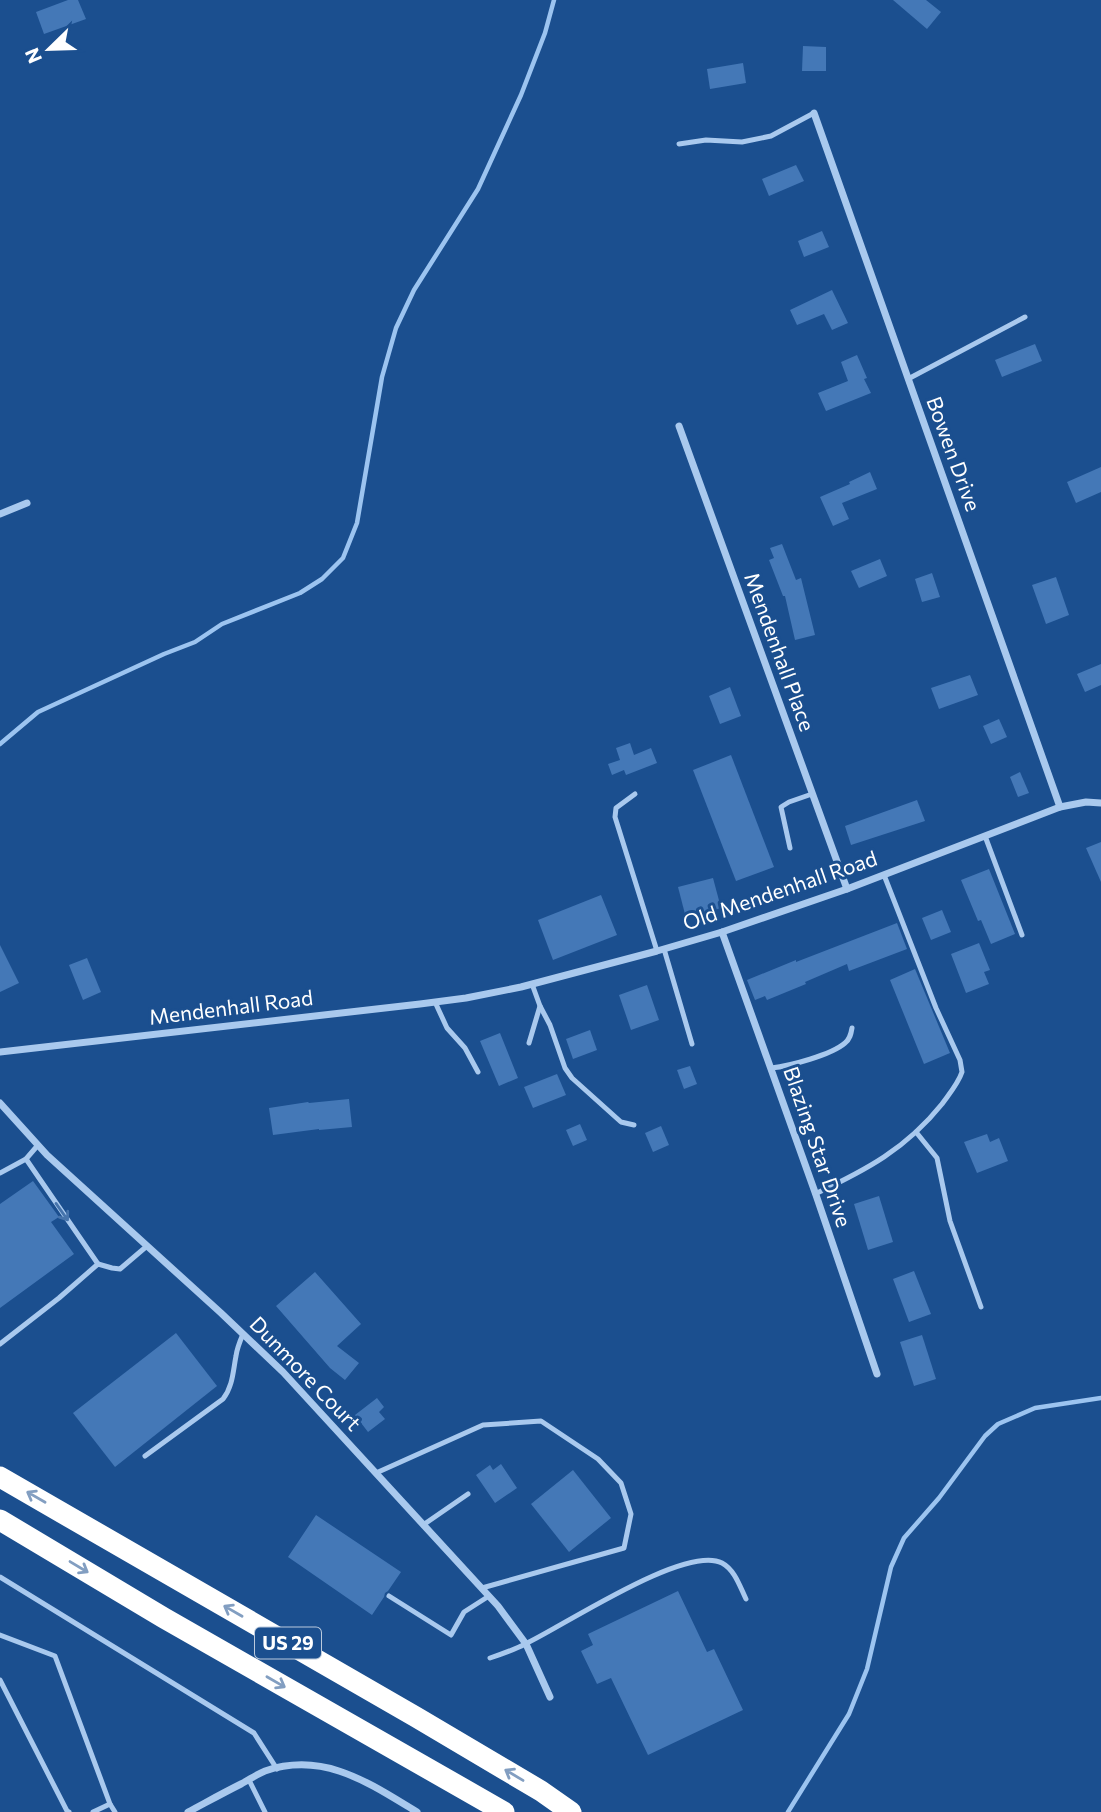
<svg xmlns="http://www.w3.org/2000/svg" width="1101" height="1812" viewBox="0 0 1101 1812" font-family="Commissioner,sans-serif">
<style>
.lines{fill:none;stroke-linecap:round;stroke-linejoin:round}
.stream{stroke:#9cc4f0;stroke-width:4.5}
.building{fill:#4478b7}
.lane{stroke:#a9c9ee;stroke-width:5}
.street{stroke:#a9c9ee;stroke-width:7}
.highway{stroke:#fff;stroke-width:21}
.oneway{stroke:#4674ac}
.oneway2{stroke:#829ec1}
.labels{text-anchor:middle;stroke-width:6;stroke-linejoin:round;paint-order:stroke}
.shield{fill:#1b4f8f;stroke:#bbcadd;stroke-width:2}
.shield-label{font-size:19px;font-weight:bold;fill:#fff}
.street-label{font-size:21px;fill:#fff;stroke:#1b4f8f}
</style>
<rect width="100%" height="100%" fill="#1b4f8f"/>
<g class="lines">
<g class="stream">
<polyline points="0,744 38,712 164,654 195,642 222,624 300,593 322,579 343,558 357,523 382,377 396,328 414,290 478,189 521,95 545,33 554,0"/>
<polyline points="788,1812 849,1714 867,1669 891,1567 904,1538 939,1498 985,1436 998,1424 1035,1408 1101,1398"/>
</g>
</g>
<g class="building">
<polygon points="68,0 78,0 86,19 44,34 36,12"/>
<polygon points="893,0 926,0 941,12 927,29"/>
<polygon points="803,46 826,47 826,71 802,71"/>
<polygon points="743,63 746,83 710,89 707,69"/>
<polygon points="796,165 804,181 769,196 762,179"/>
<polygon points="822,231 829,247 804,257 798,241"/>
<polygon points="832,290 848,323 832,330 824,314 797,325 790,310"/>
<polygon points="1035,344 1042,361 1002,377 995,360"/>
<polygon points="857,355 867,378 864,379 871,393 826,411 818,393 848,381 841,362"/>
<polygon points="1101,467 1101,492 1076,503 1067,482"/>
<polygon points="870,472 877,489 842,503 849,519 833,526 820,497 850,484 849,482"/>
<polygon points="782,544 796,580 801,578 815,635 795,640 785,596 783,596 769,560 774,558 770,548"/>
<polygon points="880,559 887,576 859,588 851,571"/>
<polygon points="932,573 940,597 922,602 915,579"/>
<polygon points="1056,577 1069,615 1046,624 1032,585"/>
<polygon points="1101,664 1101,685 1085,692 1077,674"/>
<polygon points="970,675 978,695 939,709 931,688"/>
<polygon points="730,687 741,716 720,724 709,696"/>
<polygon points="999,719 1007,737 991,744 983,726"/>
<polygon points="630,743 634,755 651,748 657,763 626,775 624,770 612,775 608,764 620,760 616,748"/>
<polygon points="731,755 774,867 736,881 693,770"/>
<polygon points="1020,772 1029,793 1018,797 1010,777"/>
<polygon points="917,800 925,821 851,845 845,826"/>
<polygon points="1101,842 1101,882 1086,848"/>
<polygon points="989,869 1015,934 991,944 981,920 978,921 961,880"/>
<polygon points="713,878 721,908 686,918 678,887"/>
<polygon points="601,895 617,935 553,960 538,920"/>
<polygon points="942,910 951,932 931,940 922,918"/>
<polygon points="897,923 907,949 849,971 847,964 805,982 806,984 767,1000 765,996 755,1000 747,980 796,960 796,962"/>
<polygon points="979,943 990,970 984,972 989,984 966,993 951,954"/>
<polygon points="0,945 19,983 0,992"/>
<polygon points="87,958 101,992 83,1000 69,965"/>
<polygon points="915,969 950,1053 924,1064 890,980"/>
<polygon points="647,985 659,1020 631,1030 619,995"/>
<polygon points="590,1030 597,1050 573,1059 566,1039"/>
<polygon points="500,1033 518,1078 499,1086 480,1041"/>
<polygon points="690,1066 697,1084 684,1089 677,1070"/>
<polygon points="557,1074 566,1095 533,1108 524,1087"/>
<polygon points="349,1099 352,1127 319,1130 319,1129 273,1135 269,1108 308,1102 309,1103"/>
<polygon points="580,1124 587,1140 573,1146 566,1130"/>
<polygon points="661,1126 669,1145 653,1152 645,1133"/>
<polygon points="987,1134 990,1142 999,1138 1008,1161 977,1173 964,1142"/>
<polygon points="33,1181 59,1217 51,1222 74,1254 0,1308 0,1204"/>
<polygon points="879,1196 893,1242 868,1250 854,1204"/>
<polygon points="914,1271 931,1314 909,1322 893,1279"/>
<polygon points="315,1272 361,1324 337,1346 359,1363 345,1380 330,1368 276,1306"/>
<polygon points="176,1333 217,1386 115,1467 73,1413"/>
<polygon points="922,1335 936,1379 914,1386 900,1342"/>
<polygon points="377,1398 384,1407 379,1412 385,1419 368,1432 355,1415"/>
<polygon points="501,1464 517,1488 495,1503 476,1475 490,1465 493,1470"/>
<polygon points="573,1470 611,1518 569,1552 531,1504"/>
<polygon points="316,1515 401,1572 388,1591 385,1593 384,1597 372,1615 288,1557"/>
<polygon points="678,1591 707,1652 714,1649 743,1710 648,1755 611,1678 597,1684 581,1651 593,1645 588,1634"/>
</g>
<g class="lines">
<g class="lane">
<polyline points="679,144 706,140 742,142 771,136 814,113"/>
<polyline points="908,379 1025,317"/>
<polyline points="635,794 616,808 615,817 657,951"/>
<polyline points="985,836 1022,935"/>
<polyline points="790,848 781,807 789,802 812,794"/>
<polyline points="664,949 692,1044"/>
<polyline points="435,1002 447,1028 465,1048 478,1072"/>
<polyline points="540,1006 550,1025 565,1068 572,1078 621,1122 634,1125"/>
<polyline points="529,1043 540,1006 532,984"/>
<path d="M771,1068C790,1066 831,1055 845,1043C850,1039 851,1034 852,1028"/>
<polyline points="916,1132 937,1158 950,1221 981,1307"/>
<polyline points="26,1159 98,1264"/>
<polyline points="0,1173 26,1159 38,1145"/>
<path d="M815,1194C866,1170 906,1149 942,1104C949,1094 958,1084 962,1072L960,1060L936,1008L884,875"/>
<polyline points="0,1344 59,1298 98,1264 112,1268 120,1269 147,1246"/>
<path d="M145,1456L223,1399C233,1386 233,1371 236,1356C237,1348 240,1341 243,1334"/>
<polyline points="376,1473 483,1425 541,1421 598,1459 621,1483 631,1514 624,1548 482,1588"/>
<polyline points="423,1525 468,1494"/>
<polyline points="0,1577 254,1733 277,1769"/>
<polyline points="389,1596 451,1635 464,1612 489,1596"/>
<polyline points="0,1635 55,1656 110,1804 115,1812"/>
<path d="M490,1658C502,1654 514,1650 525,1644C562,1627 685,1544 722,1563C735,1570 740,1587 746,1599"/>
<polyline points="0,1680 67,1811 69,1812"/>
<polyline points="249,1780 265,1812"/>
<polyline points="93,1812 110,1804"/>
</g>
<g class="street">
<polyline points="814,113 1060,807"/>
<polyline points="679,426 847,889"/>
<polyline points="0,514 27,503"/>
<polyline points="722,932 816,1195 877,1374"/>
<polyline points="0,1052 420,1004 466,998 521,987 657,951 722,932 847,889 1060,807 1086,802 1101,803"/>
<polyline points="0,1103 47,1155 221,1313 283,1372 498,1606 526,1644 550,1697"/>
<path d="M188,1812C205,1803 223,1793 241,1784C249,1780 257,1774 265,1771C324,1751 369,1783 417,1812"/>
</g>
<g class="highway">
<polyline points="0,1477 416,1717 541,1791 571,1812"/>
<polyline points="0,1520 164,1618 504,1812"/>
</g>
</g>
<defs><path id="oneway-shaft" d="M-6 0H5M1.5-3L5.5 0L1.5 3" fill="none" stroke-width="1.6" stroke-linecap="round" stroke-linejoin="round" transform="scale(1.75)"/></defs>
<use class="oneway" href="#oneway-shaft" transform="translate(62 1212) rotate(55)"/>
<g class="oneway2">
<use href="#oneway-shaft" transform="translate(36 1497) rotate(-150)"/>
<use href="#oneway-shaft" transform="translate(79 1567) rotate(31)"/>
<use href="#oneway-shaft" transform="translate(233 1611) rotate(-150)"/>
<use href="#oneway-shaft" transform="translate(276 1682) rotate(30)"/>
<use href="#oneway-shaft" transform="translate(514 1775) rotate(-149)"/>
</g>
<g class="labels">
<rect class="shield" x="255" y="1627.5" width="66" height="31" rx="5"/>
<g class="shield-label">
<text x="288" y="1650">US 29</text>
</g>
<g class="street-label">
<text transform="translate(953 454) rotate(70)" y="7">Bowen Drive</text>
<text transform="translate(779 652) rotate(70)" y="7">Mendenhall Place</text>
<text transform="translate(780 891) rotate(-19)" y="7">Old Mendenhall Road</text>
<text transform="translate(231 1008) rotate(-7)" y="7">Mendenhall Road</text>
<text transform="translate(817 1147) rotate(71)" y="7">Blazing Star Drive</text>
<text transform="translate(305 1374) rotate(46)" y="7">Dunmore Court</text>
</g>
</g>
<g transform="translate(49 49) rotate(247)" stroke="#1b4f8f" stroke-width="5" paint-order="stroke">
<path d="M0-5L12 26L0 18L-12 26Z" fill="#ffffff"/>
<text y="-10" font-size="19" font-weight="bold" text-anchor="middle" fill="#ffffff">N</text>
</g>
</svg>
